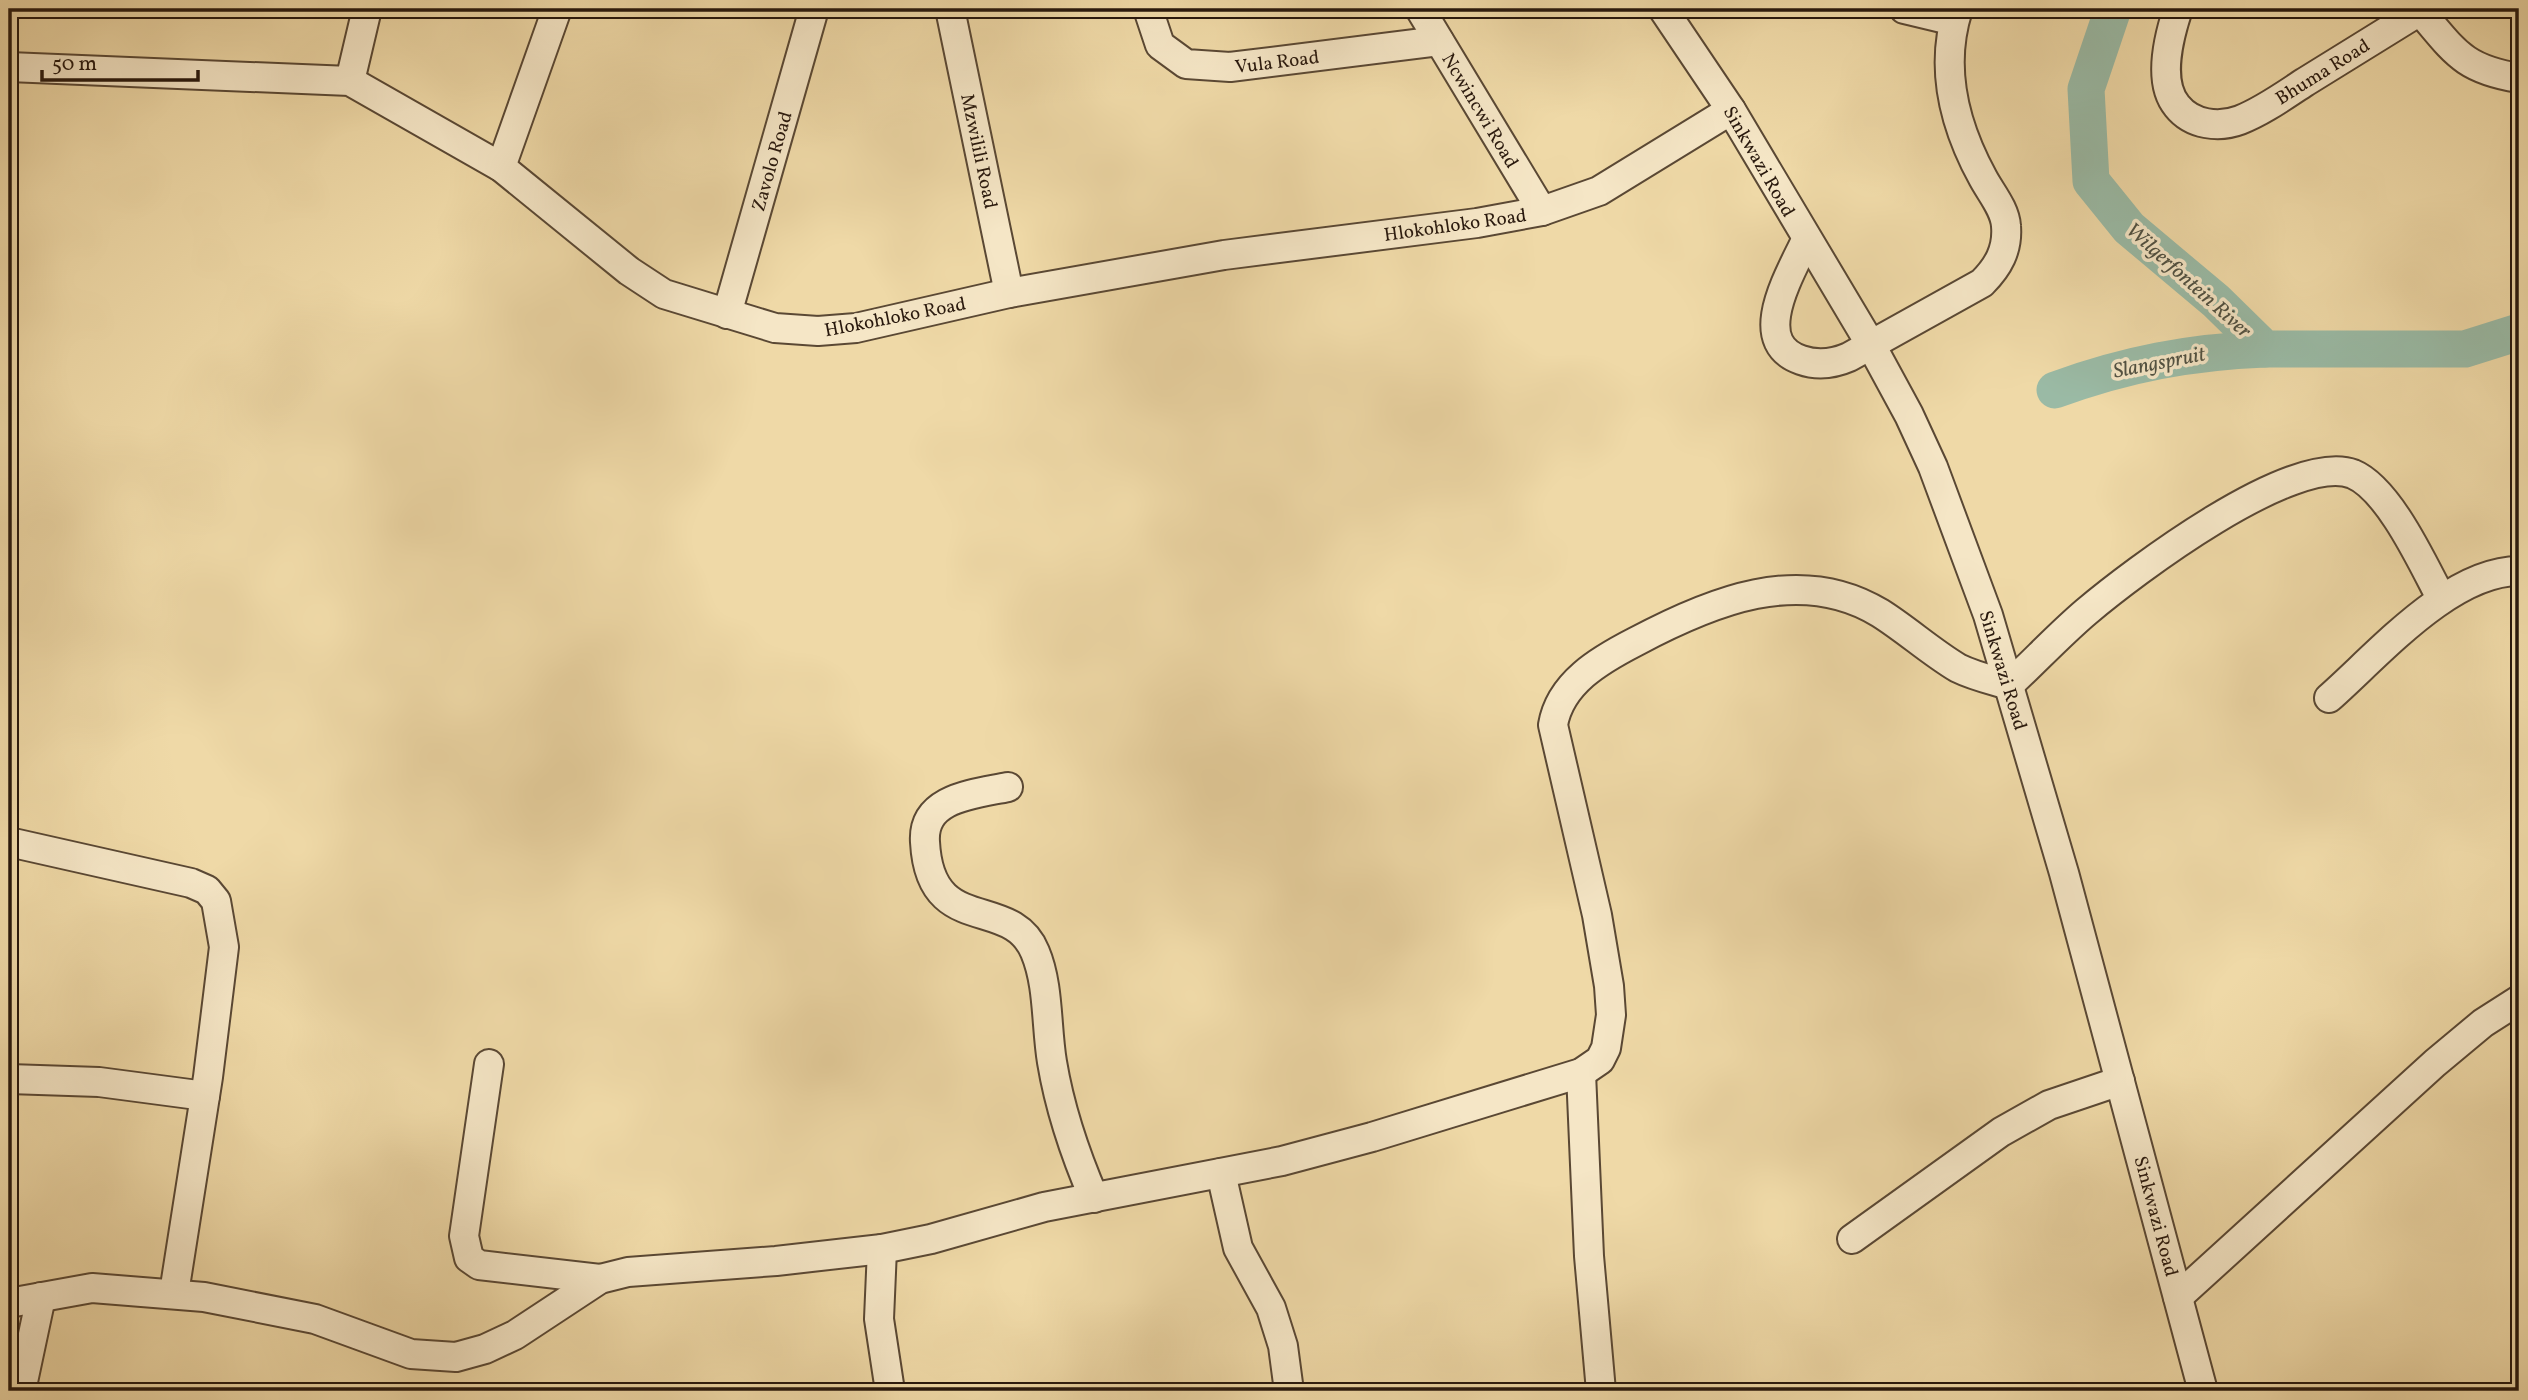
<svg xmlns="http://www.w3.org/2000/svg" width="2528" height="1400" viewBox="0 0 2528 1400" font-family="Vollkorn,serif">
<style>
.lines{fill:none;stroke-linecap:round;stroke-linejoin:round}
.river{stroke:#9abaa5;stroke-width:37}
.minor-casing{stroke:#5a4834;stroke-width:32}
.minor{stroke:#f5e6c6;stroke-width:28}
.labels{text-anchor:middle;stroke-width:7;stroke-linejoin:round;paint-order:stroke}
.street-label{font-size:19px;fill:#28180d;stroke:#f5e6c6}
.water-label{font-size:21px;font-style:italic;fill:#505142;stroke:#f5e6c6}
</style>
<rect width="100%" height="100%" fill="#efd9a7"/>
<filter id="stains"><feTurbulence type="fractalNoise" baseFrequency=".00286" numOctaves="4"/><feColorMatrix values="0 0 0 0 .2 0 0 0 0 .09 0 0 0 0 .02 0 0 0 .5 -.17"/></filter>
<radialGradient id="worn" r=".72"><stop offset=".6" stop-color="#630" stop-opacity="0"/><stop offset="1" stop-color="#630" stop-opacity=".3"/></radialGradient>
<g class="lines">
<g class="river">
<polyline points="2113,9 2086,89 2091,181 2129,228 2216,301 2265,349 2465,349 2519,332"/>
<path d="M2055,390C2126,364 2190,352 2265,349"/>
</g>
<g class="minor-casing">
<g id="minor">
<polyline points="950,9 1009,293"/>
<polyline points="1148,9 1160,45 1186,64 1230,67 1439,41"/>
<polyline points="1420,9 1542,211"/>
<polyline points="1663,9 1731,110 1871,345 1909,415 1933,467 1988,615 2064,873 2203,1391"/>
<polyline points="1904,9 1954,21"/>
<path d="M2178,9C2169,36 2157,82 2177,106C2192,125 2219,128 2240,120C2263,111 2285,95 2305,82C2344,58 2384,33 2423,9"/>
<path d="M2420,11C2455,52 2463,69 2519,78"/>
<polyline points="9,67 350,81 501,167 629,271 664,294 775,328 818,331 856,328 1009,293 1224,255 1477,223 1542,211 1599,191 1731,110"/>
<polyline points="350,81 367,9"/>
<polyline points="501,167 557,9"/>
<path d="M1806,240C1791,273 1748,342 1801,360C1818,366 1833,364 1849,357L1982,283C1998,267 2008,250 2006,226C2005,209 1991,193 1983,178C1954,125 1939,68 1958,9"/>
<polyline points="727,314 814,9"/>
<path d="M2329,698C2379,654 2450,571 2519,571"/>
<path d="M1008,787C975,794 922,797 925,842C930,939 1011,893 1035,952C1049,985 1046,1026 1052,1062C1060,1110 1075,1154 1094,1198"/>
<polyline points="9,842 191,883 207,890 216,901 224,947 208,1077 174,1293"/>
<polyline points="489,1064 464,1236 469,1258 479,1265 600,1279"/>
<polyline points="1581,1073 1589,1256 1601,1391"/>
<polyline points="9,1079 99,1082 205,1096"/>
<polyline points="1221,1173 1238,1248 1271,1308 1283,1346 1289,1391"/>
<polyline points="1852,1239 2001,1132 2049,1105 2120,1081"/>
<polyline points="882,1249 879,1319 890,1391"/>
<polyline points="2178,1297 2435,1063 2483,1023 2519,1000"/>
<path d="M9,1303L92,1288L204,1297L315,1319L411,1354L456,1357L485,1349L515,1335L600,1279L628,1272L776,1261L882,1249L931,1239L1044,1207L1282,1161L1372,1137L1581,1073L1600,1060L1606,1048L1611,1015L1609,986L1597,915L1553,725C1560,683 1600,660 1635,642C1710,602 1800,564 1880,613C1907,630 1931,652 1958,668C1974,676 1992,680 2009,685C2035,661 2059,635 2086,612C2132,573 2293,451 2353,474C2389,489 2423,564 2441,598"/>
<polyline points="21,1391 41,1297"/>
</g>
</g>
<use href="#minor" class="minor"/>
</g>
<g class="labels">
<g class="street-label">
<text transform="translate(1277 61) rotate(-7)" y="7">Vula Road</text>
<text transform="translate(2322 71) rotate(-32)" y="7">Bhuma Road</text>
<text transform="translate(1481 110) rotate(59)" y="7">Ncwincwi Road</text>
<text transform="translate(980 151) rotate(78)" y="7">Mzwilili Road</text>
<text transform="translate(771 161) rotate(-74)" y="7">Zavolo Road</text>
<text transform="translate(1760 161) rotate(60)" y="7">Sinkwazi Road</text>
<text transform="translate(1455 224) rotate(-8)" y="7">Hlokohloko Road</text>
<text transform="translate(895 316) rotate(-11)" y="7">Hlokohloko Road</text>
<text transform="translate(2004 670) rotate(73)" y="7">Sinkwazi Road</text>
<text transform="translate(2157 1216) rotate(75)" y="7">Sinkwazi Road</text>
</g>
<g class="water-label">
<text transform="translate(2189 280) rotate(42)" y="7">Wilgerfontein River</text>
<text transform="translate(2159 362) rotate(-11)" y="7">Slangspruit</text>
</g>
</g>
<rect width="2528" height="1400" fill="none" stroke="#efd9a7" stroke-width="35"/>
<rect x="10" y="10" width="2507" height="1379" fill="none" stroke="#28180d" stroke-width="3.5"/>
<rect x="18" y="18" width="2493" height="1365" fill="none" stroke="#28180d" stroke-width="2"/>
<path d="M42 70v10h156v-10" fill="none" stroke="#28180d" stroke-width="3.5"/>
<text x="52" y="70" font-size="21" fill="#28180d" stroke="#f5e6c6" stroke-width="5" paint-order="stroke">50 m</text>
<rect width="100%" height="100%" filter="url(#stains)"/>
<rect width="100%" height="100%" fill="url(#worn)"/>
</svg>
